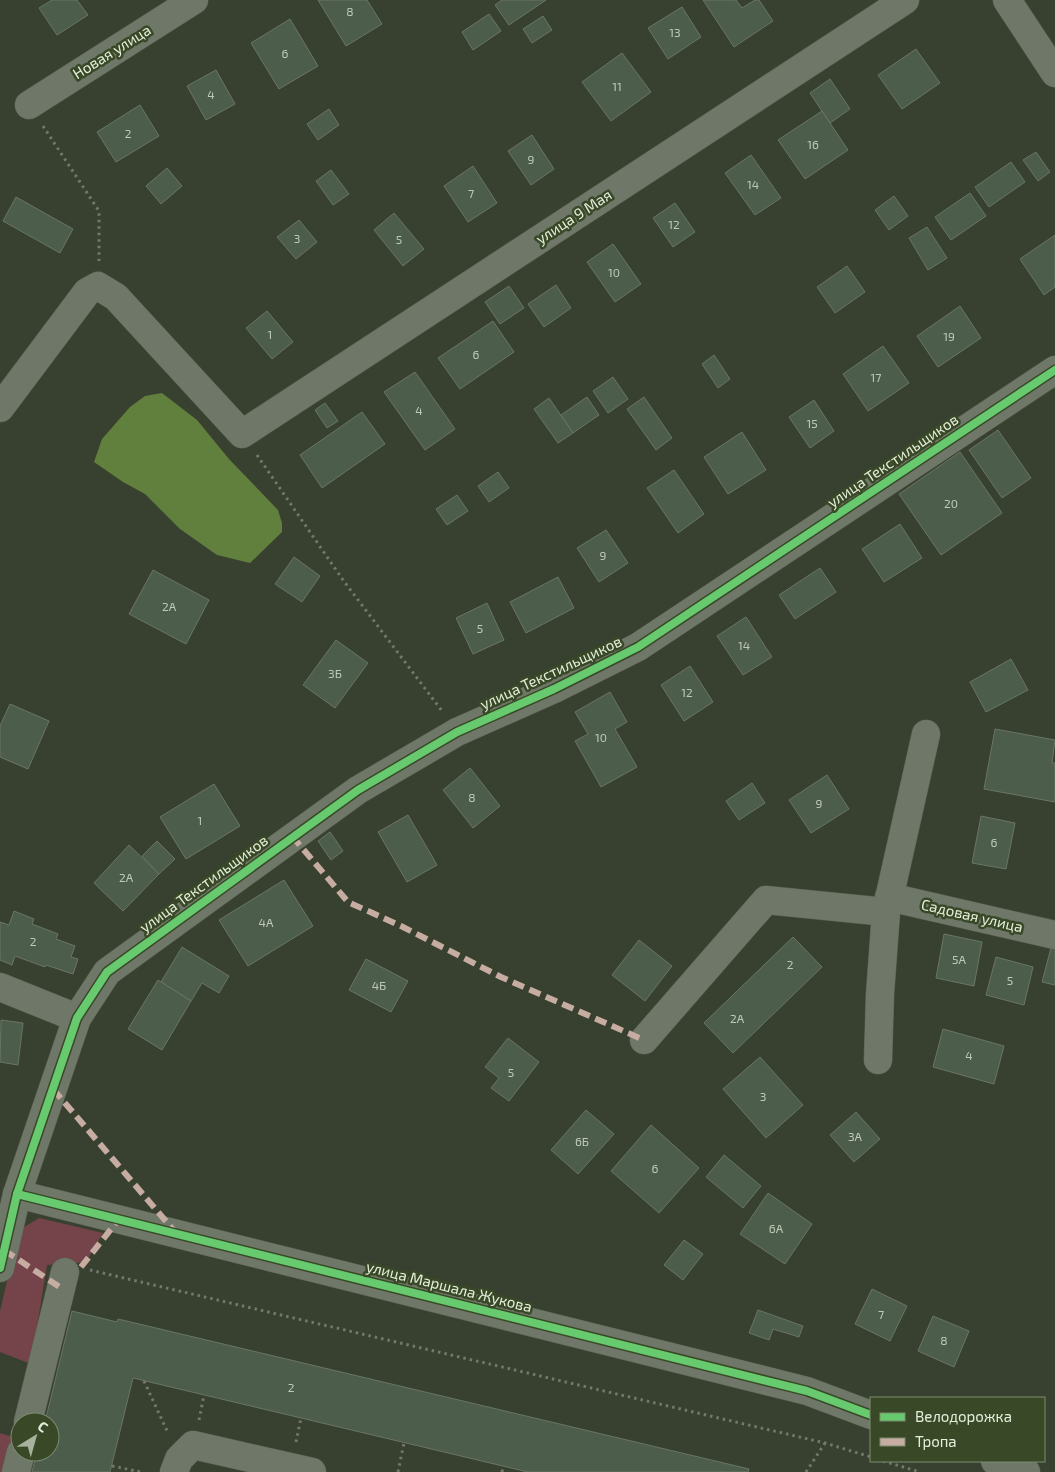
<svg xmlns="http://www.w3.org/2000/svg" width="1055" height="1472" viewBox="0 0 1055 1472" font-family="'Exo 2',sans-serif">
<style>
.green{fill:#75444b}
.water{fill:#617f3d}
.building{fill:#4c5d4b;stroke:#6a7567}
.lines{fill:none;stroke-linecap:round;stroke-linejoin:round}
.minor-casing{stroke:#575e4f;stroke-width:29}
.path{stroke:#73786b;stroke-width:3;stroke-dasharray:2.5 4;stroke-linecap:butt}
.minor{stroke:#6f7768;stroke-width:28}
.quiet{stroke:#c7aca2;stroke-width:6;stroke-dasharray:12 6;stroke-linecap:butt}
.cycleway-casing{stroke:#394927;stroke-width:11}
.cycleway{stroke:#67ca6e;stroke-width:8}
.labels{text-anchor:middle;stroke-width:5;stroke-linejoin:round;paint-order:stroke}
.number-label{font-size:12px;fill:#becab6}
.street-label{font-size:15px;fill:#e4eeda;stroke:#394927}
</style>
<rect width="100%" height="100%" fill="#38412f"/>
<g class="green">
<polygon points="39,1218 103,1233 86,1262 47,1265 31,1364 0,1352 0,1311 13,1256 21,1229"/>
<polygon points="0,1433 12,1437 4,1472 0,1472"/>
</g>
<polygon class="water" points="162,393 197,420 229,459 278,510 282,523 282,532 250,563 217,555 180,529 145,494 123,482 94,462 102,439 130,407 145,396"/>
<g class="building">
<polygon points="52,0 77,0 88,15 57,35 39,8"/>
<polygon points="318,0 367,0 382,24 346,46"/>
<polygon points="502,0 546,0 509,25 495,5"/>
<polygon points="703,0 736,0 742,8 755,0 759,0 773,21 734,47"/>
<polygon points="682,7 701,37 668,59 648,28"/>
<polygon points="489,14 501,31 473,50 462,32"/>
<polygon points="543,16 552,30 532,43 523,29"/>
<polygon points="290,19 318,66 279,89 251,43"/>
<polygon points="916,49 940,83 902,109 878,75"/>
<polygon points="622,53 651,92 611,121 582,82"/>
<polygon points="216,70 235,104 206,120 187,86"/>
<polygon points="830,79 850,109 830,123 810,93"/>
<polygon points="140,105 159,136 116,162 97,132"/>
<polygon points="329,109 339,125 318,140 307,124"/>
<polygon points="822,111 848,150 805,179 778,140"/>
<polygon points="532,135 554,169 531,185 508,151"/>
<polygon points="1036,152 1050,172 1038,181 1023,160"/>
<polygon points="751,155 781,198 755,215 725,173"/>
<polygon points="1011,162 1025,182 989,207 975,187"/>
<polygon points="473,166 497,203 468,222 444,186"/>
<polygon points="167,168 182,186 161,204 146,186"/>
<polygon points="331,170 349,194 333,205 316,181"/>
<polygon points="970,193 986,216 951,240 935,217"/>
<polygon points="894,196 908,216 889,230 875,210"/>
<polygon points="16,197 73,229 60,253 3,221"/>
<polygon points="675,203 695,232 673,247 653,218"/>
<polygon points="394,213 424,249 403,266 374,230"/>
<polygon points="299,220 317,242 296,259 277,237"/>
<polygon points="927,227 947,258 928,270 909,238"/>
<polygon points="1055,235 1055,287 1044,295 1020,259"/>
<polygon points="613,244 641,284 615,302 587,262"/>
<polygon points="847,266 865,292 835,313 817,287"/>
<polygon points="556,285 571,308 544,327 528,304"/>
<polygon points="509,286 524,308 500,324 485,302"/>
<polygon points="960,306 981,338 938,367 917,336"/>
<polygon points="267,311 293,342 272,359 246,328"/>
<polygon points="493,321 514,352 460,389 438,358"/>
<polygon points="883,346 909,383 868,411 843,374"/>
<polygon points="714,355 730,379 718,388 702,364"/>
<polygon points="415,372 455,429 425,450 384,392"/>
<polygon points="613,377 628,399 608,413 593,391"/>
<polygon points="587,397 599,415 573,433 561,415"/>
<polygon points="644,397 672,438 656,450 627,409"/>
<polygon points="549,398 573,433 558,443 534,409"/>
<polygon points="814,400 834,431 810,448 789,417"/>
<polygon points="325,403 338,421 327,428 315,410"/>
<polygon points="362,412 385,444 322,488 300,455"/>
<polygon points="998,430 1031,478 1002,498 969,450"/>
<polygon points="742,432 766,470 728,494 704,457"/>
<polygon points="960,452 1002,513 941,555 899,494"/>
<polygon points="674,470 704,514 678,533 647,488"/>
<polygon points="498,472 509,488 489,502 478,486"/>
<polygon points="457,495 468,511 447,525 436,509"/>
<polygon points="900,524 922,558 884,582 862,549"/>
<polygon points="606,530 628,563 599,582 577,548"/>
<polygon points="294,557 320,576 302,602 275,584"/>
<polygon points="820,568 836,592 795,619 779,595"/>
<polygon points="153,570 209,600 186,644 129,614"/>
<polygon points="558,577 574,608 526,633 510,602"/>
<polygon points="487,603 504,640 473,654 456,618"/>
<polygon points="746,617 772,657 743,675 717,636"/>
<polygon points="336,640 368,663 335,708 303,685"/>
<polygon points="1011,659 1028,690 986,712 970,682"/>
<polygon points="690,666 713,702 684,721 661,685"/>
<polygon points="610,692 627,722 615,729 637,767 601,787 575,741 588,734 575,712"/>
<polygon points="10,704 49,721 28,769 0,757 0,726"/>
<polygon points="995,729 1055,740 1052,763 1055,763 1055,802 984,789"/>
<polygon points="470,768 500,806 473,828 443,790"/>
<polygon points="827,775 849,809 811,833 789,800"/>
<polygon points="752,783 765,803 739,820 726,801"/>
<polygon points="214,784 240,826 186,859 160,817"/>
<polygon points="408,815 437,865 407,882 378,832"/>
<polygon points="981,816 1015,823 1006,869 972,863"/>
<polygon points="330,832 343,851 331,860 318,841"/>
<polygon points="157,841 175,859 159,874 142,856"/>
<polygon points="129,845 159,874 123,911 94,883"/>
<polygon points="284,880 313,926 248,966 219,920"/>
<polygon points="14,911 34,919 32,924 58,934 56,939 75,946 71,957 78,959 73,974 46,965 45,967 15,956 12,965 0,960 0,922 9,925"/>
<polygon points="944,934 982,942 974,986 936,978"/>
<polygon points="793,937 822,967 733,1053 704,1023"/>
<polygon points="639,940 672,966 645,1001 612,975"/>
<polygon points="1052,944 1055,945 1055,985 1042,982"/>
<polygon points="182,947 229,976 219,993 202,983 191,1001 161,982"/>
<polygon points="996,957 1033,967 1024,1005 986,995"/>
<polygon points="366,959 408,981 391,1012 349,990"/>
<polygon points="158,980 191,1001 162,1050 128,1029"/>
<polygon points="1,1020 23,1023 18,1065 0,1062"/>
<polygon points="943,1029 1004,1046 994,1084 933,1067"/>
<polygon points="508,1038 539,1062 509,1101 491,1088 499,1078 485,1067"/>
<polygon points="760,1057 803,1105 766,1138 723,1089"/>
<polygon points="586,1110 614,1134 578,1174 551,1150"/>
<polygon points="856,1112 880,1139 854,1162 830,1135"/>
<polygon points="651,1125 699,1168 659,1213 611,1171"/>
<polygon points="724,1155 761,1186 743,1208 706,1177"/>
<polygon points="768,1193 812,1224 785,1264 740,1234"/>
<polygon points="684,1240 703,1254 683,1280 664,1265"/>
<polygon points="872,1289 907,1306 890,1341 855,1324"/>
<polygon points="758,1310 803,1326 799,1337 773,1329 769,1340 749,1333"/>
<polygon points="72,1311 117,1322 118,1319 749,1469 748,1472 528,1472 133,1378 110,1472 32,1472 37,1452 50,1452 50,1422 45,1422"/>
<polygon points="933,1316 969,1331 954,1367 918,1351"/>
</g>
<g class="lines">
<g class="minor-casing">
<g id="minor">
<polyline points="1007,0 1055,73"/>
<polyline points="29,105 194,0"/>
<polyline points="0,408 87,292 98,286 116,297 242,434 905,0"/>
<polyline points="889,897 1055,935"/>
<polyline points="0,987 77,1018"/>
<polyline points="644,1040 766,900 886,912"/>
<polyline points="878,1060 880,994 886,912 926,734"/>
<polyline points="17,1194 807,1391 871,1415"/>
<polyline points="0,1268 17,1194 77,1018 107,972 358,790 457,732 554,689 638,647 1055,370"/>
<polyline points="28,1422 65,1272"/>
<polyline points="995,1461 1026,1472"/>
<polyline points="16,1472 21,1452"/>
<polyline points="174,1472 179,1459 193,1445 312,1472"/>
</g>
</g>
<g class="path">
<polyline points="43,126 99,211 99,261"/>
<polyline points="257,455 343,580 442,711"/>
<polyline points="90,1270 825,1443 871,1457"/>
<polyline points="144,1381 168,1433"/>
<polyline points="199,1420 204,1395"/>
<polyline points="296,1442 301,1418"/>
<polyline points="883,1461 920,1472"/>
<polyline points="112,1466 141,1472"/>
<polyline points="398,1472 404,1443"/>
<polyline points="502,1472 503,1466"/>
<polyline points="806,1472 825,1443"/>
</g>
<use href="#minor" class="minor"/>
<g class="quiet">
<polyline points="292,836 348,902 401,926 501,977 644,1040"/>
<polyline points="53,1089 176,1233"/>
<polyline points="4,1250 61,1288"/>
<polyline points="81,1267 119,1219"/>
</g>
<g class="cycleway-casing">
<g id="cycleway">
<polyline points="17,1194 807,1391 871,1415"/>
<polyline points="0,1268 17,1194 77,1018 107,972 358,790 457,732 554,689 638,647 1055,370"/>
</g>
</g>
<use href="#cycleway" class="cycleway"/>
</g>
<g class="labels">
<g class="number-label">
<text x="350" y="16">8</text>
<text x="675" y="37">13</text>
<text x="285" y="58">6</text>
<text x="617" y="91">11</text>
<text x="211" y="99">4</text>
<text x="128" y="138">2</text>
<text x="813" y="149">16</text>
<text x="531" y="164">9</text>
<text x="753" y="189">14</text>
<text x="471" y="198">7</text>
<text x="674" y="229">12</text>
<text x="297" y="243">3</text>
<text x="399" y="244">5</text>
<text x="614" y="277">10</text>
<text x="270" y="339">1</text>
<text x="949" y="341">19</text>
<text x="476" y="359">6</text>
<text x="876" y="382">17</text>
<text x="419" y="415">4</text>
<text x="812" y="428">15</text>
<text x="951" y="508">20</text>
<text x="603" y="560">9</text>
<text x="169" y="611">2А</text>
<text x="480" y="633">5</text>
<text x="744" y="650">14</text>
<text x="335" y="678">3Б</text>
<text x="687" y="697">12</text>
<text x="601" y="742">10</text>
<text x="472" y="802">8</text>
<text x="819" y="808">9</text>
<text x="200" y="825">1</text>
<text x="994" y="847">6</text>
<text x="126" y="882">2А</text>
<text x="266" y="927">4А</text>
<text x="33" y="946">2</text>
<text x="959" y="964">5А</text>
<text x="790" y="969">2</text>
<text x="1010" y="985">5</text>
<text x="379" y="990">4Б</text>
<text x="737" y="1023">2А</text>
<text x="969" y="1060">4</text>
<text x="511" y="1077">5</text>
<text x="763" y="1101">3</text>
<text x="855" y="1141">3А</text>
<text x="582" y="1146">6Б</text>
<text x="655" y="1173">6</text>
<text x="776" y="1233">6А</text>
<text x="881" y="1319">7</text>
<text x="944" y="1345">8</text>
<text x="291" y="1392">2</text>
</g>
<g class="street-label">
<text transform="translate(112 52) rotate(-32)" y="5">Новая улица</text>
<text transform="translate(574 217) rotate(-33)" y="5">улица 9 Мая</text>
<text transform="translate(893 461) rotate(-34)" y="5">улица Текстильщиков</text>
<text transform="translate(551 673) rotate(-25)" y="5">улица Текстильщиков</text>
<text transform="translate(204 884) rotate(-36)" y="5">улица Текстильщиков</text>
<text transform="translate(972 916) rotate(13)" y="5">Садовая улица</text>
<text transform="translate(449 1287) rotate(14)" y="5">улица Маршала Жукова</text>
</g>
</g>
<rect x="870" y="1397" width="175" height="65" fill="#394927" stroke="#7d8b6f"/>
<rect x="880" y="1413" width="25" height="8" fill="#67ca6e" stroke="#7d8b6f"/>
<text x="915" y="1422" font-size="15" fill="#e4eeda">Велодорожка</text>
<rect x="880" y="1438" width="25" height="8" fill="#c7aca2" stroke="#7d8b6f"/>
<text x="915" y="1447" font-size="15" fill="#e4eeda">Тропа</text>
<g transform="translate(35 1437) rotate(37)"><circle r="24" fill="#394927" stroke="#7d8b6f"/>
<path d="M0-4L9 19L0 12L-9 19Z" fill="#a8b19e"/>
<text y="-8" font-size="14" font-weight="bold" text-anchor="middle" fill="#e4eeda">С</text>
</g>
</svg>
